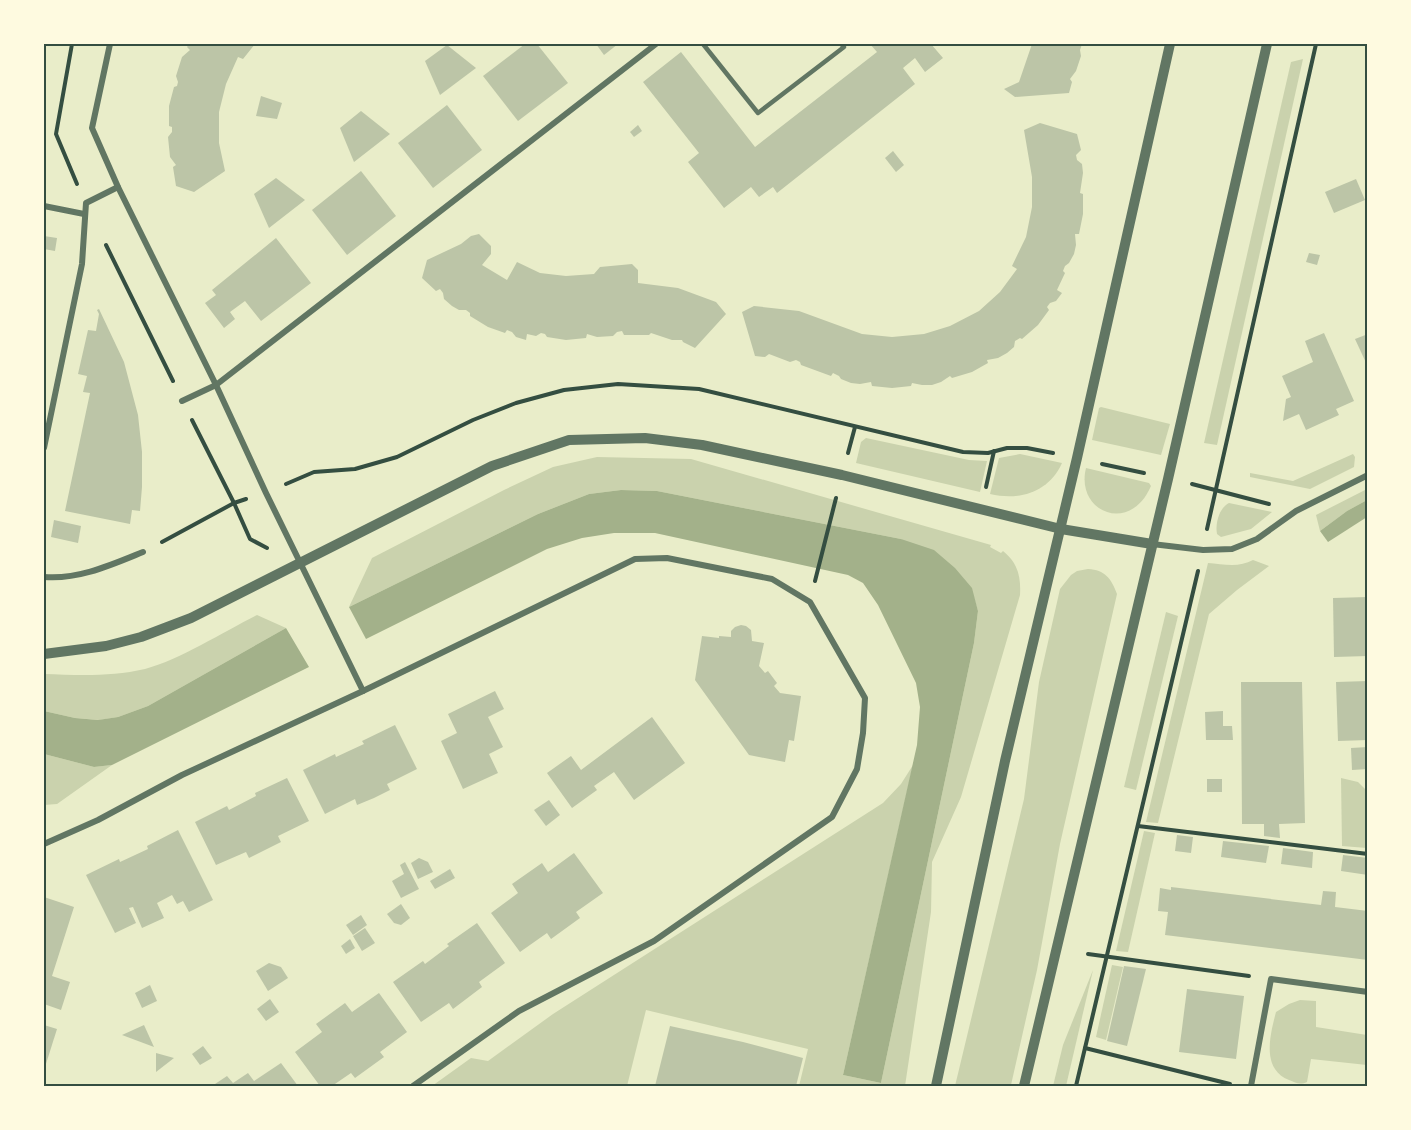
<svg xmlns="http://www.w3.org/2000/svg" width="1411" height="1130" viewBox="0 0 1411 1130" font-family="'Titillium Web',sans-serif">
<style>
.green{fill:#cad2ad}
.water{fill:#a3b18a}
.building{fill:#bcc5a7}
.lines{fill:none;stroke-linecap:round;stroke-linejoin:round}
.path{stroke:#344e41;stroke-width:4}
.service{stroke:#617663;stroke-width:4.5}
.minor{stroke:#617663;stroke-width:6}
.tertiary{stroke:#617663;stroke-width:10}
.neatline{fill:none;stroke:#344e41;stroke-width:2}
</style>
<rect width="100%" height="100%" fill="#e9edc9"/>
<g class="green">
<polygon points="1303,59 1217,445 1204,443 1291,62"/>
<polygon points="1101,407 1170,424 1161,455 1092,440 1099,408"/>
<polygon points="866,438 969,460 987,461 980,492 856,463 861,442"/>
<path d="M1020,454L1062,463C1049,492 1020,501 990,494L999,458Z"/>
<polygon points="1353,454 1355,457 1354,467 1310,489 1250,477 1250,473 1293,481"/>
<path d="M597,457L691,459L991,545L990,547L1001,553L1003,551C1018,563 1021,577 1020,595L961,797L932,862L931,912L905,1086H799L808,1049L646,1010L627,1086H432L471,1058L488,1061L553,1014L883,803L901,784L913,765L843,1075L881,1083L974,643L978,611L971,588L901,539L657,491L621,490L589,494L538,514L349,607L372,558L504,490L553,467Z"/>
<path d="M1086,468L1149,483L1151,486C1130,535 1075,512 1086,468Z"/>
<polygon points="1367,489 1367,500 1347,511 1320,531 1316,515"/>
<path d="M1229,503L1272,512L1251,529L1221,537L1217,534C1215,524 1219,508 1229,503Z"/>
<path d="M1253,560L1269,566L1237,590L1209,614L1158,823L1146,822L1208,563C1223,564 1239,568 1253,560Z"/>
<path d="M1088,569C1105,570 1111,578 1117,594L1060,844L1037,970L1011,1085L955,1086L1024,799L1039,682L1060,589L1071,575L1077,571Z"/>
<polygon points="1166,612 1178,616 1136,790 1124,787"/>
<path d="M257,615L286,628L148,706L118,717L99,720L75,718L44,711V674C77,675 111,677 145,669C179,660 225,631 257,615Z"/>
<polygon points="44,754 94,767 112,765 57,804 44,805"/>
<polygon points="1341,778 1358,782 1367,791 1367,848 1342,846"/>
<polygon points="1144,831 1155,833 1128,952 1116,951"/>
<polygon points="1112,965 1123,967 1106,1040 1096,1037"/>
<polygon points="1093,970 1066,1086 1053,1086 1063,1045"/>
<path d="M1300,1000L1316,1001V1027L1367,1035V1065L1311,1059L1307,1082C1300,1085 1296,1083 1289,1080C1261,1069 1270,1035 1276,1012L1289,1004Z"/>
</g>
<g class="water">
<polygon points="621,490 657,491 901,539 934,550 955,568 972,588 978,611 974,643 881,1083 843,1075 917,745 920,707 916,683 878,605 863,583 848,575 655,533 614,533 582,538 547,549 366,639 349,607 538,514 589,494"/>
<polygon points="1367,500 1367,517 1328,542 1320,531 1347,511"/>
<polygon points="286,628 309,667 112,765 94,767 44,754 44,711 75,718 98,720 118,717 148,706"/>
</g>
<g class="building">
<polygon points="189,44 255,44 243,59 238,57 226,84 219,112 219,143 225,171 194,192 176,186 173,167 176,165 170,157 168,137 172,132 172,127 169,126 169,106 174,87 177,86 178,82 176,76 182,57 190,50 187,47"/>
<polygon points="525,44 537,44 568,83 518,121 483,76"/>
<polygon points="596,44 618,44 604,55"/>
<polygon points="870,44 931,44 943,58 925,72 915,58 903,68 915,84 777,193 773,187 759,197 751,187 724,208 688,162 699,153 643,82 681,52 755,147 877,52"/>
<polygon points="1032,44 1082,44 1080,50 1081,56 1076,71 1070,79 1072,82 1069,93 1015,97 1004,89 1019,82"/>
<polygon points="447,45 476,68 440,95 425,61"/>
<polygon points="261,96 282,103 277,119 256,116"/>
<polygon points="447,105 482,150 433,188 398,143"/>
<polygon points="361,111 390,134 354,162 340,128"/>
<polygon points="1040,123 1077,134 1081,150 1076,155 1077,160 1082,164 1083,173 1080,193 1083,194 1083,214 1079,234 1075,234 1076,245 1074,254 1069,263 1065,266 1063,271 1065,273 1057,290 1062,293 1056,301 1050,303 1047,307 1049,310 1038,325 1022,339 1020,338 1015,341 1014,347 1007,353 998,358 987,360 988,363 972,372 952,378 950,376 941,382 932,385 922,385 912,383 911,386 892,388 872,386 871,382 860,384 851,383 841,379 839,376 833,373 831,376 801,365 800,362 796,360 790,362 769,354 765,357 755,356 742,312 754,306 799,311 862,334 892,337 924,334 950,326 979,311 1000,292 1017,269 1012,266 1026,237 1032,207 1032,177 1024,130"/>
<polygon points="638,125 642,131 634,137 630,132"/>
<polygon points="893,151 904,165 896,172 885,158"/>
<polygon points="361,171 396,216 347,255 312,210"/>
<polygon points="276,178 305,200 269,228 254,194"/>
<polygon points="1356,179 1365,200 1334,213 1325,192"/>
<polygon points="479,234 491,246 491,254 482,265 507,280 517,262 540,273 566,276 594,274 600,267 632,264 638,270 638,283 678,288 716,302 726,314 695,348 683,342 682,340 672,340 651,333 649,335 624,335 622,331 617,332 613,336 597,337 587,334 586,338 566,340 547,337 545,334 541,333 536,336 527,334 526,340 516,337 512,332 507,330 505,333 488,327 470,316 470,313 466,310 459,310 452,306 444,299 443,293 440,289 436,291 422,278 427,260 461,244 471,236"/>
<polygon points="44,236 57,238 55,251 44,249"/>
<polygon points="276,238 311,283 261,321 245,301 230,312 235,319 224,328 205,303 216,295 212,290"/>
<polygon points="1309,253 1320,255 1317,265 1306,262"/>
<polygon points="99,309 124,362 138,415 142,452 142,487 140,511 132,510 130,524 65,511 90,393 83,392 87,376 78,374 88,330 96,331 99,314 97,310"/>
<polygon points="1324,333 1354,401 1336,409 1339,415 1306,430 1299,414 1283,421 1286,399 1291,397 1282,376 1313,362 1305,341"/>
<polygon points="1368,334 1368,367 1355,339"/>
<polygon points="54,520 81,526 78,543 51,537"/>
<polygon points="1368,597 1368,656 1334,657 1333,598"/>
<polygon points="741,625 746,626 751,630 752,641 764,643 759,666 765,673 768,671 777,683 774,686 780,693 801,696 794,741 789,740 785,762 749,755 695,680 702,636 719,638 719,636 731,637 731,631 735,627"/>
<polygon points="1368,681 1368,740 1338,741 1336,682"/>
<polygon points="1241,682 1302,682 1305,823 1279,824 1280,838 1264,836 1264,824 1242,824"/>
<polygon points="495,691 504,709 488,717 503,747 489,754 498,773 463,789 441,741 457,733 448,714"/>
<polygon points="1223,711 1223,726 1232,726 1233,740 1206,740 1205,712"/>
<polygon points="652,717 685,763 634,800 614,772 594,786 597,790 572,808 547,773 571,756 581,770"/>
<polygon points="395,725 417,769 387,784 390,790 374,798 357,805 355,799 325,814 303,770 335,754 336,757 351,750 364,744 362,741"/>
<polygon points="1368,747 1368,769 1352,770 1351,748"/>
<polygon points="287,778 309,821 278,836 281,842 249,858 246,852 216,865 195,822 227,806 229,810 256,796 255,793"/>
<rect x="1207" y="779" width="15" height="13"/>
<polygon points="549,800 560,815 546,826 534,810"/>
<polygon points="178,830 213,900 189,912 183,901 177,904 172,895 157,903 164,918 142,928 133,907 129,908 136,923 115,933 86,875 119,859 120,862 148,849 147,846"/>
<polygon points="1177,835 1193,837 1191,853 1175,851"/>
<polygon points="1223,841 1269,846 1266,863 1221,857"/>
<polygon points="1283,848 1313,852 1312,868 1281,864"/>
<polygon points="574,853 603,893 576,912 580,918 551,939 547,933 520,952 491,913 518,893 512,884 542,863 548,872"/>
<polygon points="1343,855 1368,858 1368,875 1341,871"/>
<polygon points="419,858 428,862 433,872 418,879 411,863"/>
<polygon points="405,862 419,889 401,898 392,881 404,874 400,865"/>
<polygon points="450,869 455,878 435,889 430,881"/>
<polygon points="1171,887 1321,905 1323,891 1336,892 1335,907 1368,911 1368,960 1165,935 1168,912 1158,911 1160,888 1171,890"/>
<polygon points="44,897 74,907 52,976 70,982 61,1010 44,1004"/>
<polygon points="401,904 410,918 401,925 394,923 387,914"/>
<polygon points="361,915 367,925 353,935 346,925"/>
<polygon points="477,923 505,963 479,982 482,987 453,1009 449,1003 421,1022 393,982 423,961 425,964 449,946 447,944"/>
<polygon points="365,928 375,943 362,951 353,936"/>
<polygon points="350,939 355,948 346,954 341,946"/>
<polygon points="269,963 281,967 288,978 268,991 256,971"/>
<polygon points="1124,966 1146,969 1127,1046 1107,1041"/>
<polygon points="150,985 157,1001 142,1008 135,993"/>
<polygon points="1187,989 1244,996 1236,1059 1179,1052"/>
<polygon points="379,993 407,1032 380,1052 384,1057 355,1078 351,1073 332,1086 320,1086 295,1052 322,1032 316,1024 345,1003 352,1012"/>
<polygon points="270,999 279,1012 266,1021 257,1009"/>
<polygon points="44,1025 57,1029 45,1067 44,1067"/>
<polygon points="144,1025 154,1047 122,1035"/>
<polygon points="670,1026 743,1042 803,1058 796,1086 655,1086"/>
<polygon points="203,1046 212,1058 200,1065 192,1054"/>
<polygon points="156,1053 174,1058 156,1072"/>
<polygon points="281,1063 298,1086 212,1086 227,1076 233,1083 248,1073 254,1081"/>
</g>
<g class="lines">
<g class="path">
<polyline points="72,44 56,134 77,184"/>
<polyline points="106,245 173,381"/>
<polyline points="192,420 234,503 250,539 267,548"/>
<polyline points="848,453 855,427"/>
<polyline points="1102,464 1144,473"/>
<polyline points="286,484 314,472 355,469 397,457 473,420 516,403 564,390 618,384 699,389 963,452 988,453 1007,448 1027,448 1053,453"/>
<polyline points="1192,484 1269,504"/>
<polyline points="986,487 994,451"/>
<polyline points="1207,529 1316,44"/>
<polyline points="162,542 234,503 246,499"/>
<polyline points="815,581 836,498"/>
<polyline points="1138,826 1368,854"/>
<polyline points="1088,954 1249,976"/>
<polyline points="1085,1048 1230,1084"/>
<polyline points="1076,1086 1198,571"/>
</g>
<polyline class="service" points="703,44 758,113 844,47 841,44"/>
<g class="minor">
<polyline points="110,44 92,128 118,187 216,385 266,493 363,691"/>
<polyline points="44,206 84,214"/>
<polyline points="182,401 216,385 656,44"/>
<polyline points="44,448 82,264 86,203 118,187"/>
<polyline points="1152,544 1203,550 1232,549 1257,539 1296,511 1368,475"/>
<path d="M44,577C78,580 111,565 143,552"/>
<polyline points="44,844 98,820 182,775 363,691 635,559 667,558 772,579 810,602 865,698 863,733 857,769 832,817 654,941 519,1011 413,1086"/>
<polyline points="1251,1086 1271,979 1368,992"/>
</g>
<g class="tertiary">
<polyline points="44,654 106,646 141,637 191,618 492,466 569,440 645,438 702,445 842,475 1061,529 1152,544"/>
<polyline points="936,1086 1005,761 1077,458 1170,44"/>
<polyline points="1024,1086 1168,479 1267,44"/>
</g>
</g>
<rect width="1411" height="1130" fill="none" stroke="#fefae0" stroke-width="90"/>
<rect x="45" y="45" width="1321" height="1040" class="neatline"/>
</svg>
